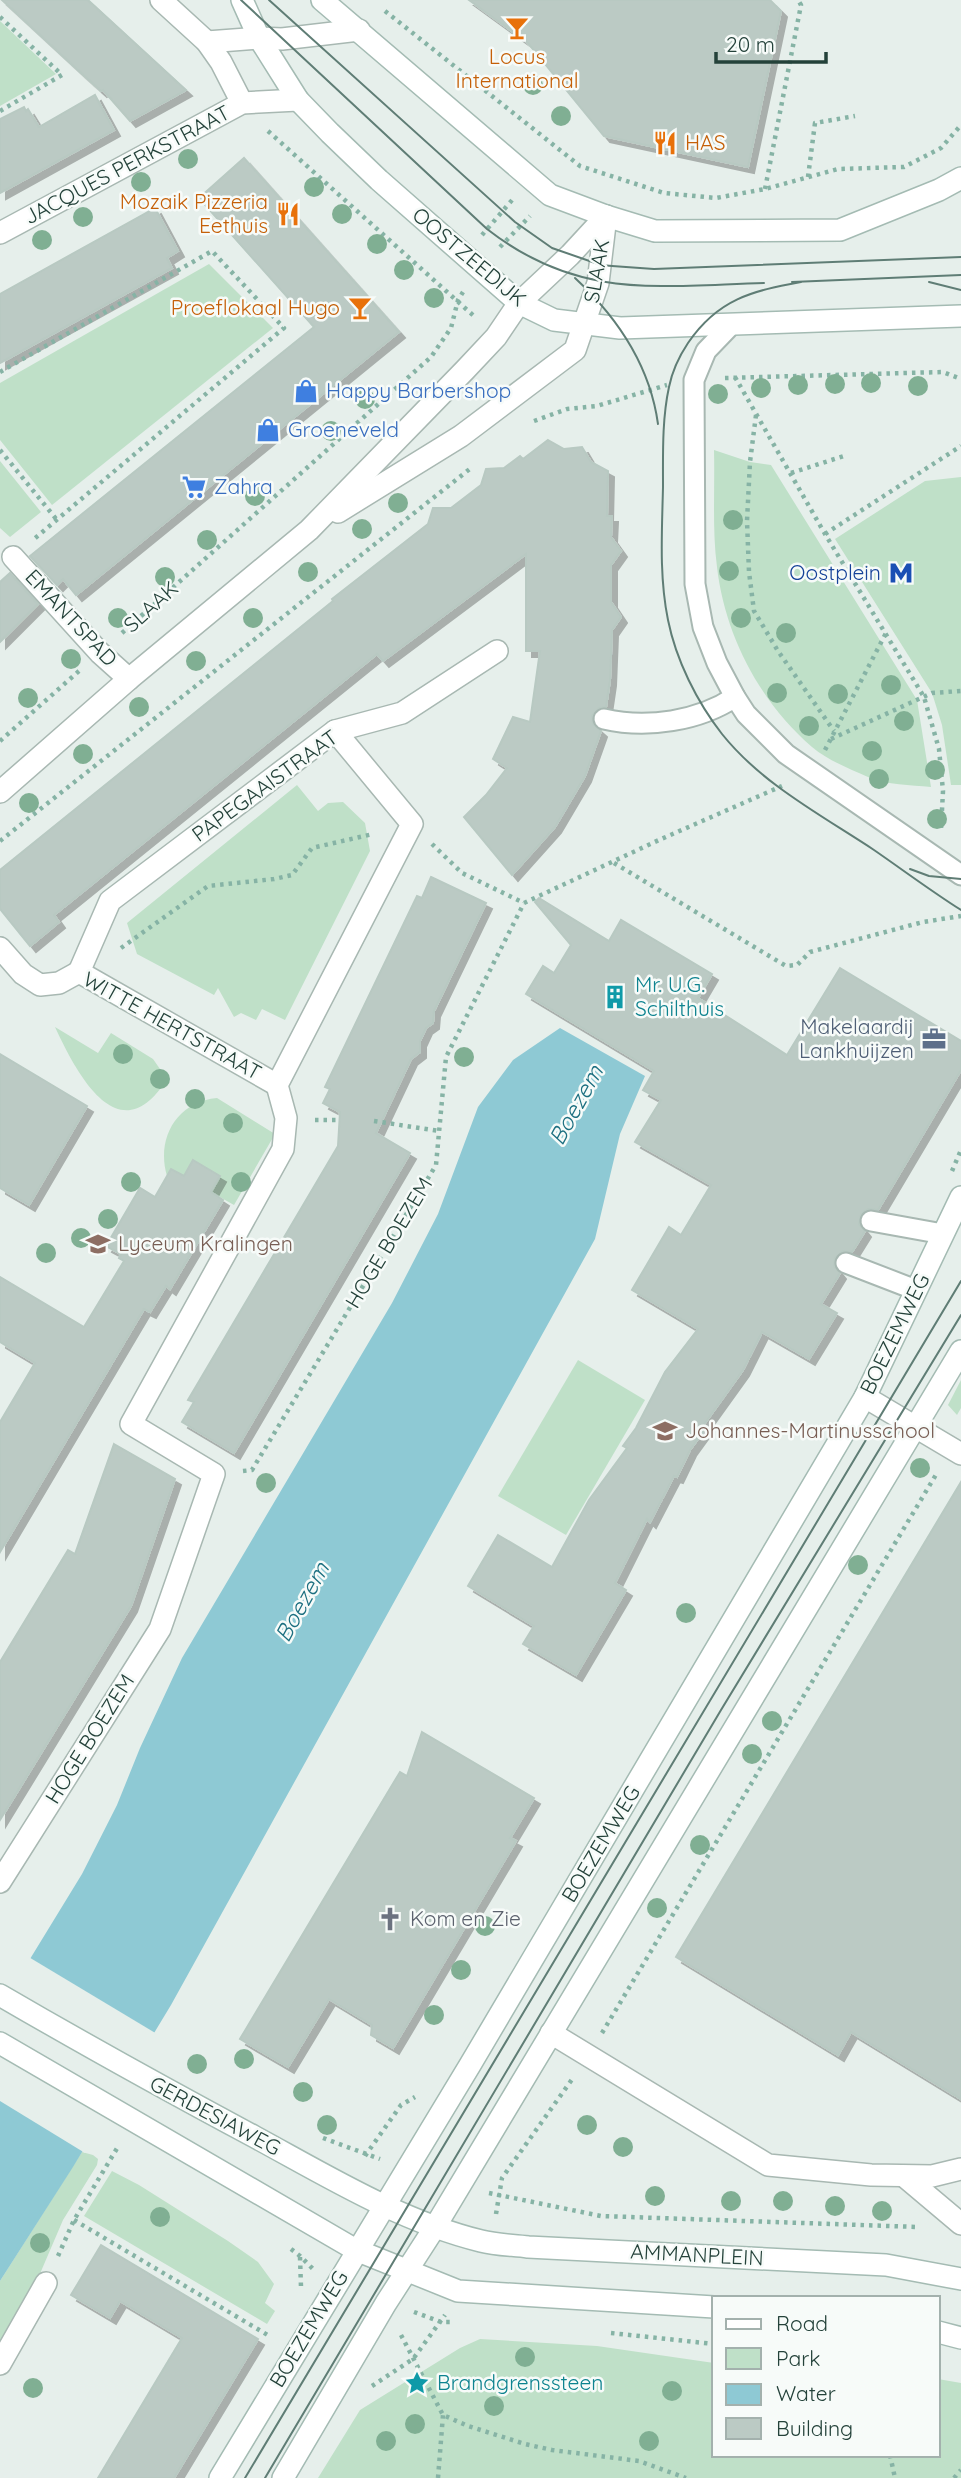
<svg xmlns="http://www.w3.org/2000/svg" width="961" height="2478" viewBox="0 0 961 2478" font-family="Quicksand,sans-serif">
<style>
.green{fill:#bfe0c8}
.water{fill:#8ec9d4}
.pier{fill:#e6efeb}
.building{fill:#bbcac4;stroke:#b8c9c2;stroke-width:2;filter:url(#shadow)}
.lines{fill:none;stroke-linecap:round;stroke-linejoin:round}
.lane-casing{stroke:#a8b8b2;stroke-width:23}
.street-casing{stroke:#a8b8b2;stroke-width:24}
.secondary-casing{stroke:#a4bbb3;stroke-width:24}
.path{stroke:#86b3a5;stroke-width:4.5;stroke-dasharray:3.5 5;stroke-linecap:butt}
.lane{stroke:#fff;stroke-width:19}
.street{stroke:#fff;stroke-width:21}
.secondary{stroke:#fff;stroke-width:21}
.tram{stroke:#5f7d75;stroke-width:2}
.tree{fill:#80af93}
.labels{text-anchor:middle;stroke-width:5;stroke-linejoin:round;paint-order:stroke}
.food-label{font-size:21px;fill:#c56008;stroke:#f7fbf9;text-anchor:end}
.street-label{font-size:21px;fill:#24423a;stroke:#f7fbf9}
.shop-label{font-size:21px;fill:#366cbe;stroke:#f7fbf9;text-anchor:start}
.transit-label{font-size:21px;fill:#164399;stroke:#f7fbf9;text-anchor:end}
.culture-label{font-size:21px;fill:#0d838f;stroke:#f7fbf9;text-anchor:start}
.service-label{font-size:21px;fill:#4e5e75;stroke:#f7fbf9;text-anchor:end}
.education-label{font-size:21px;fill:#785e54;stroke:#f7fbf9;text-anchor:start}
.worship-label{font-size:21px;fill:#5b616d;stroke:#f7fbf9;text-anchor:start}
.water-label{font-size:23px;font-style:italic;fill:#1c6f80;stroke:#f7fbf9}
</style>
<defs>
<filter id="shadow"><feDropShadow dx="6" dy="6" stdDeviation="0" flood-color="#0004"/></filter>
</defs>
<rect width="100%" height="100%" fill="#e6efeb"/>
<g class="green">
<polygon points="0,21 56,74 0,106"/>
<polygon points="209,264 273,328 52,505 0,440 0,383"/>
<path d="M714,450L750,462L771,465L917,700L931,787C910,785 888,785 868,777C850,769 827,760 812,747C760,702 725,636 717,567C712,529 715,489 714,450Z"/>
<polygon points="0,461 41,512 10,537 0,528"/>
<polygon points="961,477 961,785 951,785 942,725 932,693 835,539 925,481"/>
<polygon points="297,785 318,811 328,803 343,802 365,823 370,851 285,1020 262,1009 256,1020 241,1013 234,1017 218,988 214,995 137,954 127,923"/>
<path d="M55,1027L98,1053L111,1033L153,1059L167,1079C119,1156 76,1072 55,1027Z"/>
<path d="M217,1098L275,1134L234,1205L211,1192L220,1176L193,1160L184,1176L171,1169L167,1176C156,1139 176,1102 217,1098Z"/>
<polygon points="578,1360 645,1400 566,1535 498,1496"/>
<polygon points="961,1380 961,1408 957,1415 948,1405"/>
<polygon points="82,2152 93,2155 98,2159 97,2165 63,2220 36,2283 0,2347 0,2281"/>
<polygon points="112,2171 139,2185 228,2241 258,2262 274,2284 265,2303 275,2311 267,2324 84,2216"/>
<polygon points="480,2339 597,2346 714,2363 714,2455 938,2455 938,2379 961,2383 961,2478 318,2478 360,2410 460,2348"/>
</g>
<polygon class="water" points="560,1028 645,1076 620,1134 595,1239 171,2005 73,2167 0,2281 0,2008 82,1874 117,1805 140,1748 182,1658 392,1303 438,1214 478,1107 513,1060"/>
<polygon class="pier" points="27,1956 157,2034 85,2153 0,2101 0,2001"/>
<g class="building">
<polygon points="2,0 88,0 186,90 130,121 103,90 101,91 82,74"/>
<polygon points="469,0 770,0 781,11 748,167 604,136 528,43"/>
<polygon points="95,95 114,130 0,193 0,119 24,107 26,111 28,109 39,127"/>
<polygon points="244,158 399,332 76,595 63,579 57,585 30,556 314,327 199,198"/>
<polygon points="155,208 178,251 167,258 172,268 0,363 0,294"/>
<polygon points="548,440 564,449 582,447 591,462 608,471 607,516 612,516 611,537 621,551 611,565 611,602 621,617 612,630 610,680 606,707 599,708 592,716 593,724 601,731 585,776 555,827 512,875 464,817 486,795 507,768 493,759 513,717 530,722 540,651 526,651 526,554 383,661 377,654 54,915 59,922 30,946 0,909 0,870 333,601 332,599 428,524 433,508 451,508 481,485 486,469 504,468 520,456 523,459"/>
<polygon points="10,573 38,604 0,642 0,582"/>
<polygon points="431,877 486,903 434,1011 433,1023 426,1028 420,1041 420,1052 411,1059 376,1133 410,1153 234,1453 182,1422 194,1402 188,1400 338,1146 340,1112 323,1103 330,1089 325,1087 417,896 422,898"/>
<polygon points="539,898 609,941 621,920 712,974 698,998 787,1055 840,968 961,1041 961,1070 878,1210 868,1209 861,1214 859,1224 865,1231 852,1252 843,1251 835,1258 834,1266 840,1273 821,1304 837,1313 809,1359 762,1332 743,1370 700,1430 703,1432 690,1450 677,1477 674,1476 650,1522 647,1519 615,1583 626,1590 576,1675 523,1644 534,1626 468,1586 498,1535 552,1567 589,1500 627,1448 623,1446 636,1428 665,1372 698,1329 632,1290 669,1227 681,1235 711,1185 635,1142 661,1100 643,1090 654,1071 526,994 543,966 554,973 571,945 535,902"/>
<polygon points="0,1054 87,1106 29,1205 0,1188"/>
<polygon points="193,1160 220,1176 211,1192 223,1200 170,1289 166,1286 150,1312 144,1309 0,1552 0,1422 35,1363 0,1342 0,1277 84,1327 124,1261 119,1258 121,1254 106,1246 140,1188 155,1197 171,1169 184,1176"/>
<polygon points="114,1444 175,1479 131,1606 0,1820 0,1662 68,1550 75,1554"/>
<polygon points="961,1482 961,2099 851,2032 838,2055 676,1957"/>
<polygon points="422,1732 534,1798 510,1838 516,1841 393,2048 371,2035 372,2025 329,1999 288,2067 240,2039 400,1772 407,1776"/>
<polygon points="101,2245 258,2339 174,2478 98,2478 182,2338 120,2301 110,2318 71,2295"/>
</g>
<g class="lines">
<g class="lane-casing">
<g id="lane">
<polyline points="731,325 706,351 694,380 695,584 703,627 717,663 735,697 746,714 786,754 961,875"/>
<path d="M604,719C647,729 699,721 735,697"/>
<polyline points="871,1221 943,1234"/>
<polyline points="846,1263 916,1290"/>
</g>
</g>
<g class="street-casing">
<g id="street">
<polyline points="161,0 207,42 221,62 242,103"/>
<polyline points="207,42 259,38 282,39 359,30"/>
<polyline points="0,233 242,103 298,100"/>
<polyline points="338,512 461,436 575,350 598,283 606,216"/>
<polyline points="13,557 100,653 129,679"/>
<polyline points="0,792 129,679 309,530 465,370 496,337 519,303 570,255 606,216"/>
<polyline points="0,948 23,974 40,985 59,983 79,972 277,1085"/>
<polyline points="79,972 110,901 335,731 402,713 497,651"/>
<polyline points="865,1397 961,1454"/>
<polyline points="0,1882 160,1629 214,1474 131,1424 283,1149 286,1118 277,1085 412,824 335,731"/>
<polyline points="551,2033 768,2165 871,2175 932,2176 961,2169"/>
<polyline points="904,2176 961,2224"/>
<polyline points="0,2364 46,2283"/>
</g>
</g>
<g class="secondary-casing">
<g id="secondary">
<polyline points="242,0 259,38 298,100 330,133 379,180 519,303 554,320 620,328 961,316"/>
<polyline points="322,0 550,195 606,216 655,231 840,230 939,190 961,178"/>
<path d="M0,1995C84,2044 169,2091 255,2137C327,2176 400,2221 481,2241C496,2245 513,2245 528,2247L886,2265L961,2279"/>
<polyline points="0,2043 356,2250 458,2291 714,2307"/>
<polyline points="938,2332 961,2338"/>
<polyline points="220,2478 470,2065 865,1397 961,1197"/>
<polyline points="283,2478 386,2303 435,2227 961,1351"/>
</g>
</g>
<g class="path">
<polyline points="385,11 580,166 664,193 716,198 765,189 838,169 904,167 941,148 961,125"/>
<polyline points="0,17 62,75 0,111"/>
<polyline points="268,131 475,317"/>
<polyline points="808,177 815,123 855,116"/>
<polyline points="765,189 801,5 798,0"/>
<polyline points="482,235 513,199"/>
<polyline points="500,247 530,216"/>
<polyline points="0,372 212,251 284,328 34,539"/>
<polyline points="735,377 825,534 924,697 939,749 943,791 941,829"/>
<polyline points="725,378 943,372 961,379"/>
<polyline points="756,415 750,462 747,521 749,572 754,611 778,651 834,731"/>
<polyline points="534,421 567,409 597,406 667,385"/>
<polyline points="0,450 57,520"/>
<polyline points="791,473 847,455"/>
<polyline points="825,534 961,446"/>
<polyline points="122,633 431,357 451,328 458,300 463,292"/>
<polyline points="831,739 932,693 961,691"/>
<polyline points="0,741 79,671"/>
<polyline points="825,750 886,633"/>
<polyline points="0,841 471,468"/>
<polyline points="432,844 462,873 524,903"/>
<polyline points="614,863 786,966 797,965 810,952 923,922 961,916"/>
<polyline points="524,903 659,840 782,786"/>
<polyline points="121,948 208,886 274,879 292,875 312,848 373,834"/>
<polyline points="315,1120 340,1120"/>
<polyline points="374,1121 439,1131"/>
<polyline points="952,1171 961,1150"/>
<polyline points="243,1471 252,1470 436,1165 446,1057 524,903"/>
<polyline points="602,2033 937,1473"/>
<polyline points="323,2138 380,2159"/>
<polyline points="365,2156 401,2105 415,2097"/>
<polyline points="489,2193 601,2216 918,2227"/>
<polyline points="496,2214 502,2178 573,2078"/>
<polyline points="74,2220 271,2337"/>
<polyline points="291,2249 300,2256 313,2269"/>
<polyline points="58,2256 74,2220 119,2145"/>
<polyline points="300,2257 301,2287"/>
<polyline points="414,2312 441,2322 452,2322"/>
<polyline points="611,2333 714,2344"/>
<polyline points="401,2335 443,2415 468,2426 525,2444 552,2450 639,2461 686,2478"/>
<polyline points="372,2386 413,2359 445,2315"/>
<polyline points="890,2455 895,2478"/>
<polyline points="438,2478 443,2415"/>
<polyline points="954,2478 961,2470"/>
</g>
<use href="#lane" class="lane"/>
<use href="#street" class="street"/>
<use href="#secondary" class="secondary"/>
<g class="tram">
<path d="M241,0L487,229C578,300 656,286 764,283"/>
<polyline points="269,0 515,222 552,248 601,265 612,266 654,269 961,257"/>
<path d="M575,278C617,317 650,366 658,424"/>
<polyline points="792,282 961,275"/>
<path d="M801,282C752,291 718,299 688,343C680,355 672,372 669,387C662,419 663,454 663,487C662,531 659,576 668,620C676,660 697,702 722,734C762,784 821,815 874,850C903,870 931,891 961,910"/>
<polyline points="929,282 961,290"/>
<polyline points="910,869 929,876 961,879"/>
<polyline points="245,2478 961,1281"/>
<polyline points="265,2478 721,1710 961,1315"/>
</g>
</g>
<g class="tree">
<circle cx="533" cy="85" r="10"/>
<circle cx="561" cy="116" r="10"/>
<circle cx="188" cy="159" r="10"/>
<circle cx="141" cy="182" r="10"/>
<circle cx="314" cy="187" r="10"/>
<circle cx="342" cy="214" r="10"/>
<circle cx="83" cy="217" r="10"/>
<circle cx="42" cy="240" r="10"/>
<circle cx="377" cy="244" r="10"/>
<circle cx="404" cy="270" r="10"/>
<circle cx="434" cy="298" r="10"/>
<circle cx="871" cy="383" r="10"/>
<circle cx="835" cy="384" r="10"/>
<circle cx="798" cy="385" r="10"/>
<circle cx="918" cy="386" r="10"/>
<circle cx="761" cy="388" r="10"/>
<circle cx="718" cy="394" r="10"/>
<circle cx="365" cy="399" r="10"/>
<circle cx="331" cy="431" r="10"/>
<circle cx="255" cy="496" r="10"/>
<circle cx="398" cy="503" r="10"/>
<circle cx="733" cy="520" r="10"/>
<circle cx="362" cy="529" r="10"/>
<circle cx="207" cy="540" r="10"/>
<circle cx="729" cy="571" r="10"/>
<circle cx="308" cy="572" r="10"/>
<circle cx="165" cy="577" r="10"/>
<circle cx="118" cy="618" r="10"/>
<circle cx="253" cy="618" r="10"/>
<circle cx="741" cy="618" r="10"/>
<circle cx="786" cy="633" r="10"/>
<circle cx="71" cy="659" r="10"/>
<circle cx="196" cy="661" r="10"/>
<circle cx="891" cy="685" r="10"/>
<circle cx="777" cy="693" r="10"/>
<circle cx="838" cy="694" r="10"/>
<circle cx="28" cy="698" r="10"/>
<circle cx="139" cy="707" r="10"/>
<circle cx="904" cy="721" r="10"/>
<circle cx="809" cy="726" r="10"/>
<circle cx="872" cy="751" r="10"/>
<circle cx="83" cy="754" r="10"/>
<circle cx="935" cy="770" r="10"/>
<circle cx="879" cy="779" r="10"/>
<circle cx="29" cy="803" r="10"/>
<circle cx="937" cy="819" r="10"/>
<circle cx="123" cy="1054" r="10"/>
<circle cx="464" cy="1057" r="10"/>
<circle cx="160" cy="1079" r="10"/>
<circle cx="195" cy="1099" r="10"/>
<circle cx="233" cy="1123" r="10"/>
<circle cx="131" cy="1182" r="10"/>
<circle cx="241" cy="1182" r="10"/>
<circle cx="108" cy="1219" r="10"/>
<circle cx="81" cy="1238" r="10"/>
<circle cx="46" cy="1253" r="10"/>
<circle cx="920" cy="1468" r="10"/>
<circle cx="266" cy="1483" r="10"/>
<circle cx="858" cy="1565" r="10"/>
<circle cx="686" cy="1613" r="10"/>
<circle cx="772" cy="1721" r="10"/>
<circle cx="752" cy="1754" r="10"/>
<circle cx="700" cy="1845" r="10"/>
<circle cx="657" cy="1908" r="10"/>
<circle cx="485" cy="1926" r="10"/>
<circle cx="461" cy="1970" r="10"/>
<circle cx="434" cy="2015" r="10"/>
<circle cx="244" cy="2059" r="10"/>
<circle cx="197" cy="2064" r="10"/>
<circle cx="303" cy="2092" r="10"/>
<circle cx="327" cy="2125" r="10"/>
<circle cx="587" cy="2125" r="10"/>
<circle cx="623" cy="2147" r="10"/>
<circle cx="655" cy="2196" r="10"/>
<circle cx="731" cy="2201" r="10"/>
<circle cx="783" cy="2201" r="10"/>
<circle cx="835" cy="2206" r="10"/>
<circle cx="882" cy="2211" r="10"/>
<circle cx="160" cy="2217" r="10"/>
<circle cx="40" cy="2243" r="10"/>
<circle cx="525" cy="2357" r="10"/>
<circle cx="33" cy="2388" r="10"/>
<circle cx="672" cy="2391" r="10"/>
<circle cx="494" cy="2406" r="10"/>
<circle cx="415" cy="2424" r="10"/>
<circle cx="386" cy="2441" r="10"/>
<circle cx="649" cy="2441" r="10"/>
</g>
<defs>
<g id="bar-bare" transform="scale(1.89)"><path d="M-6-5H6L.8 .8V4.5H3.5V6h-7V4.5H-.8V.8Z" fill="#e8710a" stroke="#f7fbf9" stroke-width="2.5" paint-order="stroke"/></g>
<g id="restaurant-bare" transform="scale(1.89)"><path d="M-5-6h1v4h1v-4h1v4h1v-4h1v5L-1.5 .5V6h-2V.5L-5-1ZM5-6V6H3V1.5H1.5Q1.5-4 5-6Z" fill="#e8710a" stroke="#f7fbf9" stroke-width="2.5" paint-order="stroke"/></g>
<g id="shop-bare" transform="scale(1.89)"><path d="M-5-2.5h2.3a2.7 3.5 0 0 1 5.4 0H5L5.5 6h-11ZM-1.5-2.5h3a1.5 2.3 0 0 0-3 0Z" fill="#3f7fe0" stroke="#f7fbf9" stroke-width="2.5" paint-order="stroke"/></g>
<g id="supermarket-bare" transform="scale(1.89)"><path d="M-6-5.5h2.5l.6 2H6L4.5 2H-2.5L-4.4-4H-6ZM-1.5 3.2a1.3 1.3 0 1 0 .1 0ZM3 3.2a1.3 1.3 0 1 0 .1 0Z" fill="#3f7fe0" stroke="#f7fbf9" stroke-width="2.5" paint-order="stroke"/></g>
<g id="metro-bare" transform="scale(1.89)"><path d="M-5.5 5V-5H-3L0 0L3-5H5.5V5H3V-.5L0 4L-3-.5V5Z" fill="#1a4fb4" stroke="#f7fbf9" stroke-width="2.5" paint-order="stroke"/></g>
<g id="building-bare" transform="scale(1.89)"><path d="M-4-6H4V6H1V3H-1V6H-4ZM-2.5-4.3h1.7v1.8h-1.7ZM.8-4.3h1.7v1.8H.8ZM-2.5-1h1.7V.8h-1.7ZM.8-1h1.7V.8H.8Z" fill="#0f9aa8" stroke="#f7fbf9" stroke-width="2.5" paint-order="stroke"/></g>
<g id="office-bare" transform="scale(1.89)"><path d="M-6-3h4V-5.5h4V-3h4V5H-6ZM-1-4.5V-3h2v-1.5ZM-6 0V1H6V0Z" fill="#5c6f8a" stroke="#f7fbf9" stroke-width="2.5" paint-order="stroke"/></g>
<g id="school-bare" transform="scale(1.89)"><path d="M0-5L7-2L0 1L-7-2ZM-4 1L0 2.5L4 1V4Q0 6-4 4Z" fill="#8d6e63" stroke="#f7fbf9" stroke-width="2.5" paint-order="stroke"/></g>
<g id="church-bare" transform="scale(1.89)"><path d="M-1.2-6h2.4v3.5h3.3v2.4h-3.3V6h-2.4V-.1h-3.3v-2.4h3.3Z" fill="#6b7280" stroke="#f7fbf9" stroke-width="2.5" paint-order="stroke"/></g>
<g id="sight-bare" transform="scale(1.89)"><path d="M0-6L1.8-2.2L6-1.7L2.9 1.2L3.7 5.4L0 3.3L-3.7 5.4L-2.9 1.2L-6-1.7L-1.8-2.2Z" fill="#0f9aa8" stroke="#f7fbf9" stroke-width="2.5" paint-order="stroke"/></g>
</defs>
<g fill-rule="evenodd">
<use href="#bar-bare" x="517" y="28"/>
<use href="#restaurant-bare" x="665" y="143"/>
<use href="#restaurant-bare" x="288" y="214"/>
<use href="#bar-bare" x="360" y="308"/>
<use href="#shop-bare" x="306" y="391"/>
<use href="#shop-bare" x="268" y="430"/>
<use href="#supermarket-bare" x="194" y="487"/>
<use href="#metro-bare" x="901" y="573"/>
<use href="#building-bare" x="615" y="997"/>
<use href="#office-bare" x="934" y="1039"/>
<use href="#school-bare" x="98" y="1244"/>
<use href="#school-bare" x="665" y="1431"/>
<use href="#church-bare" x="390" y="1919"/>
<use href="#sight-bare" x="417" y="2383"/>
</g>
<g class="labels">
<g class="food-label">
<text x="517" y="64" text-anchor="middle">Locus<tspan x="517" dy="24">International</tspan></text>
<text x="685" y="150" text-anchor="start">HAS</text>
<text x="268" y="209">Mozaik Pizzeria<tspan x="268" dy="24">Eethuis</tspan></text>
<text x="340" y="315">Proeflokaal Hugo</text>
</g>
<g class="street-label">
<text transform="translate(127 165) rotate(-28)" y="7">JACQUES PERKSTRAAT</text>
<text transform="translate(469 257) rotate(40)" y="7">OOSTZEEDIJK</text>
<text transform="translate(597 271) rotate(-80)" y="7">SLAAK</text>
<text transform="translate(151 607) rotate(-42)" y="7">SLAAK</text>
<text transform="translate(71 618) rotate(47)" y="7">EMANTSPAD</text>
<text transform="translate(265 786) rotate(-36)" y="7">PAPEGAAISTRAAT</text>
<text transform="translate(172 1026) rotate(29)" y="7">WITTE HERTSTRAAT</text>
<text transform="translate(389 1243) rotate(-59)" y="7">HOGE BOEZEM</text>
<text transform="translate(895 1334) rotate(-64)" y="7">BOEZEMWEG</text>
<text transform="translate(90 1739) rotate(-58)" y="7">HOGE BOEZEM</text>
<text transform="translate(601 1844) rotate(-59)" y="7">BOEZEMWEG</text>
<text transform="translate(215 2116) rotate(28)" y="7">GERDESIAWEG</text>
<text transform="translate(697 2255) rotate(3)" y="7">AMMANPLEIN</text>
<text transform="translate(309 2329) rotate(-59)" y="7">BOEZEMWEG</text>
</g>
<g class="shop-label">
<text x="326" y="398">Happy Barbershop</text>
<text x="288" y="437">Groeneveld</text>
<text x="214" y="494">Zahra</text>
</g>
<g class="transit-label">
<text x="881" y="580">Oostplein</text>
</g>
<g class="culture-label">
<text x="635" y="992">Mr. U.G.<tspan x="635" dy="24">Schilthuis</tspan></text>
<text x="437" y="2390">Brandgrenssteen</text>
</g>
<g class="service-label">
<text x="914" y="1034">Makelaardij<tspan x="914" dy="24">Lankhuijzen</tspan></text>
</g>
<g class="education-label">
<text x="118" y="1251">Lyceum Kralingen</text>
<text x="685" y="1438">Johannes-Martinusschool</text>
</g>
<g class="worship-label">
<text x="410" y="1926">Kom en Zie</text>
</g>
<g class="water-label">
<text transform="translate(576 1105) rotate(-61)" y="8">Boezem</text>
<text transform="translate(302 1602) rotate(-61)" y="8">Boezem</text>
</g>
</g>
<rect x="712" y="2296" width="228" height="161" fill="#f7fbf9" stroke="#a3b1ad" stroke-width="2"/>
<rect x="726" y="2319" width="35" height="10" fill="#ffffff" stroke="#a3b1ad" stroke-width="2"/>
<text x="776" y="2331" font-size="21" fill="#24423a">Road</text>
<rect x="726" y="2348" width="35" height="21" fill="#bfe0c8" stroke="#a3b1ad" stroke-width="2"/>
<text x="776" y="2366" font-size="21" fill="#24423a">Park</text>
<rect x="726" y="2384" width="35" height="21" fill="#8ec9d4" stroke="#a3b1ad" stroke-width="2"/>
<text x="776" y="2401" font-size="21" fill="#24423a">Water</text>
<rect x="726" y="2418" width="35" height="21" fill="#bbcac4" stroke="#a3b1ad" stroke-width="2"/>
<text x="776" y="2436" font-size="21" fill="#24423a">Building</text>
<path d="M716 52v10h110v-10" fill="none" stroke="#24423a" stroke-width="3.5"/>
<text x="726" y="52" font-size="21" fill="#24423a" stroke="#f7fbf9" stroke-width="5" paint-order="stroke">20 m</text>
</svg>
